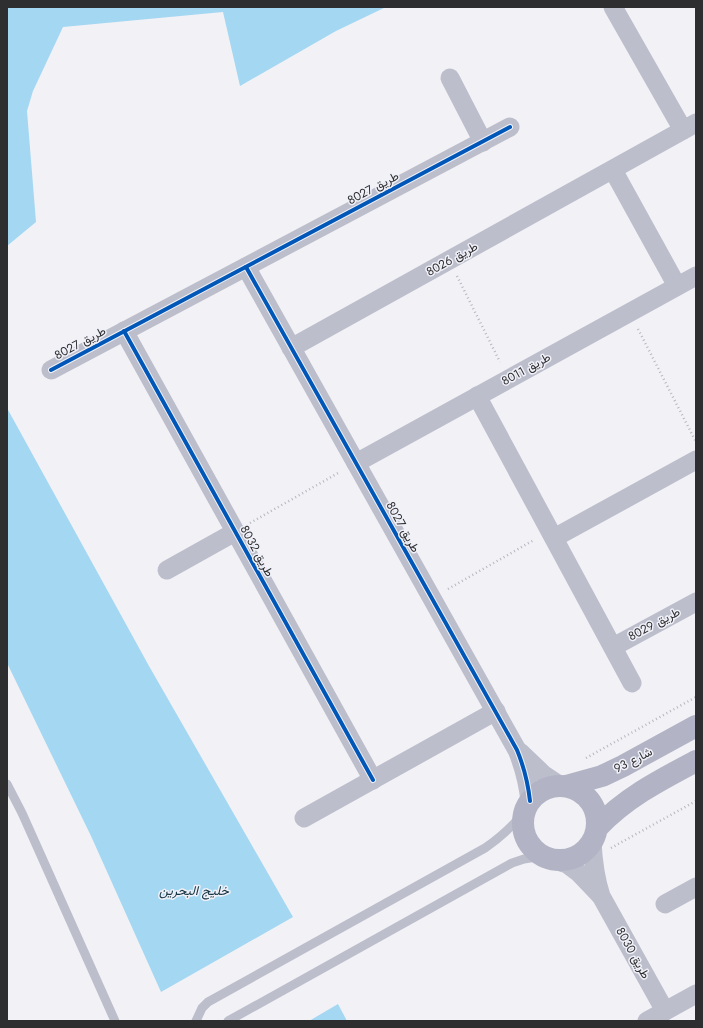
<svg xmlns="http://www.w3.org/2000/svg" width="703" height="1028" viewBox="0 0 703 1028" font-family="Jost,Vazirmatn,sans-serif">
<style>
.water{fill:#a4d7f2}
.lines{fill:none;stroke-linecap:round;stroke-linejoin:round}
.path{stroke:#b6b7c0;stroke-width:2.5;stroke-dasharray:1 3;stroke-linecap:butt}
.lane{stroke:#bcbecc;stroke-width:9}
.street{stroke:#bcbecc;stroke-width:19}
.secondary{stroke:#b2b4c5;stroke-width:22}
.cycleway-casing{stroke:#f0f1f8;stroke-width:6}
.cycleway{stroke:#0057b8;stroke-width:4}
.labels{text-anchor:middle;stroke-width:3;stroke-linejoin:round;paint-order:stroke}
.street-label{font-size:12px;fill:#2e2e31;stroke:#f0f1f8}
.water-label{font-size:13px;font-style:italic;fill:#143444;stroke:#f0f1f8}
</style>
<rect width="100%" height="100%" fill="#f2f2f6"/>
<g class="water">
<polygon points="7,7 386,7 336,31 240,86 223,12 63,27 33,91 27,111 36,222 7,246"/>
<polygon points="7,408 149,666 293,917 161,992 91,836 7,663"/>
<polygon points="338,1004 347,1021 309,1021"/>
</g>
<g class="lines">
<g class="path">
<polyline points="457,276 500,362"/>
<polyline points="638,329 696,442"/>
<polyline points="250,523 340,472"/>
<polyline points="448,589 534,540"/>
<polyline points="586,758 696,697"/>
<polyline points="611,848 696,801"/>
</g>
<g class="lane">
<polyline points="7,784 22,813 115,1021"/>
<path d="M196,1021L202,1008L208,1002L485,848C501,837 513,826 525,811"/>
<polyline points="228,1021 512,863 524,859 543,856"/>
</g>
<g class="street">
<polyline points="613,7 683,130"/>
<polyline points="450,78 483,142"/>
<polyline points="613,170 677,286"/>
<path d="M246,267L517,750C524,767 528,783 530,801"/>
<polyline points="124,331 373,780"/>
<polyline points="291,348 696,123"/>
<polyline points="51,370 510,127"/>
<polyline points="477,396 632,683"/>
<polyline points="356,463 696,276"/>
<polyline points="554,538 696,460"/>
<polyline points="167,570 235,532"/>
<polyline points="613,647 696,602"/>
<polyline points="520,752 544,775 559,785"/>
<polyline points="304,818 496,711"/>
<path d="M592,842C593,861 595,878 601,896L665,1011"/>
<polyline points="551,859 567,864 579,873 600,895"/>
<polyline points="665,904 696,887"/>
<polyline points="647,1021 696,994"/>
</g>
<g class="secondary">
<circle cx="560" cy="823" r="37"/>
<polyline points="566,786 602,776 623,766 696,726"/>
<path d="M597,828C625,798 660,780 696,761"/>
</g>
<g class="cycleway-casing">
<g id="cycleway">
<path d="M246,267L517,750C524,767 528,783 530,801"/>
<polyline points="124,331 373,780"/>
<polyline points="51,370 510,127"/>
</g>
</g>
<use href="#cycleway" class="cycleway"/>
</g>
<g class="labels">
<g class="street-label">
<text transform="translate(373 188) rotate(-28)" y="4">طريق 8027</text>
<text transform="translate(452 259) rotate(-29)" y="4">طريق 8026</text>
<text transform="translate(80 343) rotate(-28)" y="4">طريق 8027</text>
<text transform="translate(526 369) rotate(-29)" y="4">طريق 8011</text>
<text transform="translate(403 527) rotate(61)" y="4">طريق 8027</text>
<text transform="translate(257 551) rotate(61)" y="4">طريق 8032</text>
<text transform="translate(654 624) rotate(-28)" y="4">طريق 8029</text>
<text transform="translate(633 760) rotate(-27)" y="4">شارع 93</text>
<text transform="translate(633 953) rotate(61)" y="4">طريق 8030</text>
</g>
<g class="water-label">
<text x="194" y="895">خليج البحرين</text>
</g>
</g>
<rect width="703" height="1028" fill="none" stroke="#2e2e31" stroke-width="16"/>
</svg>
